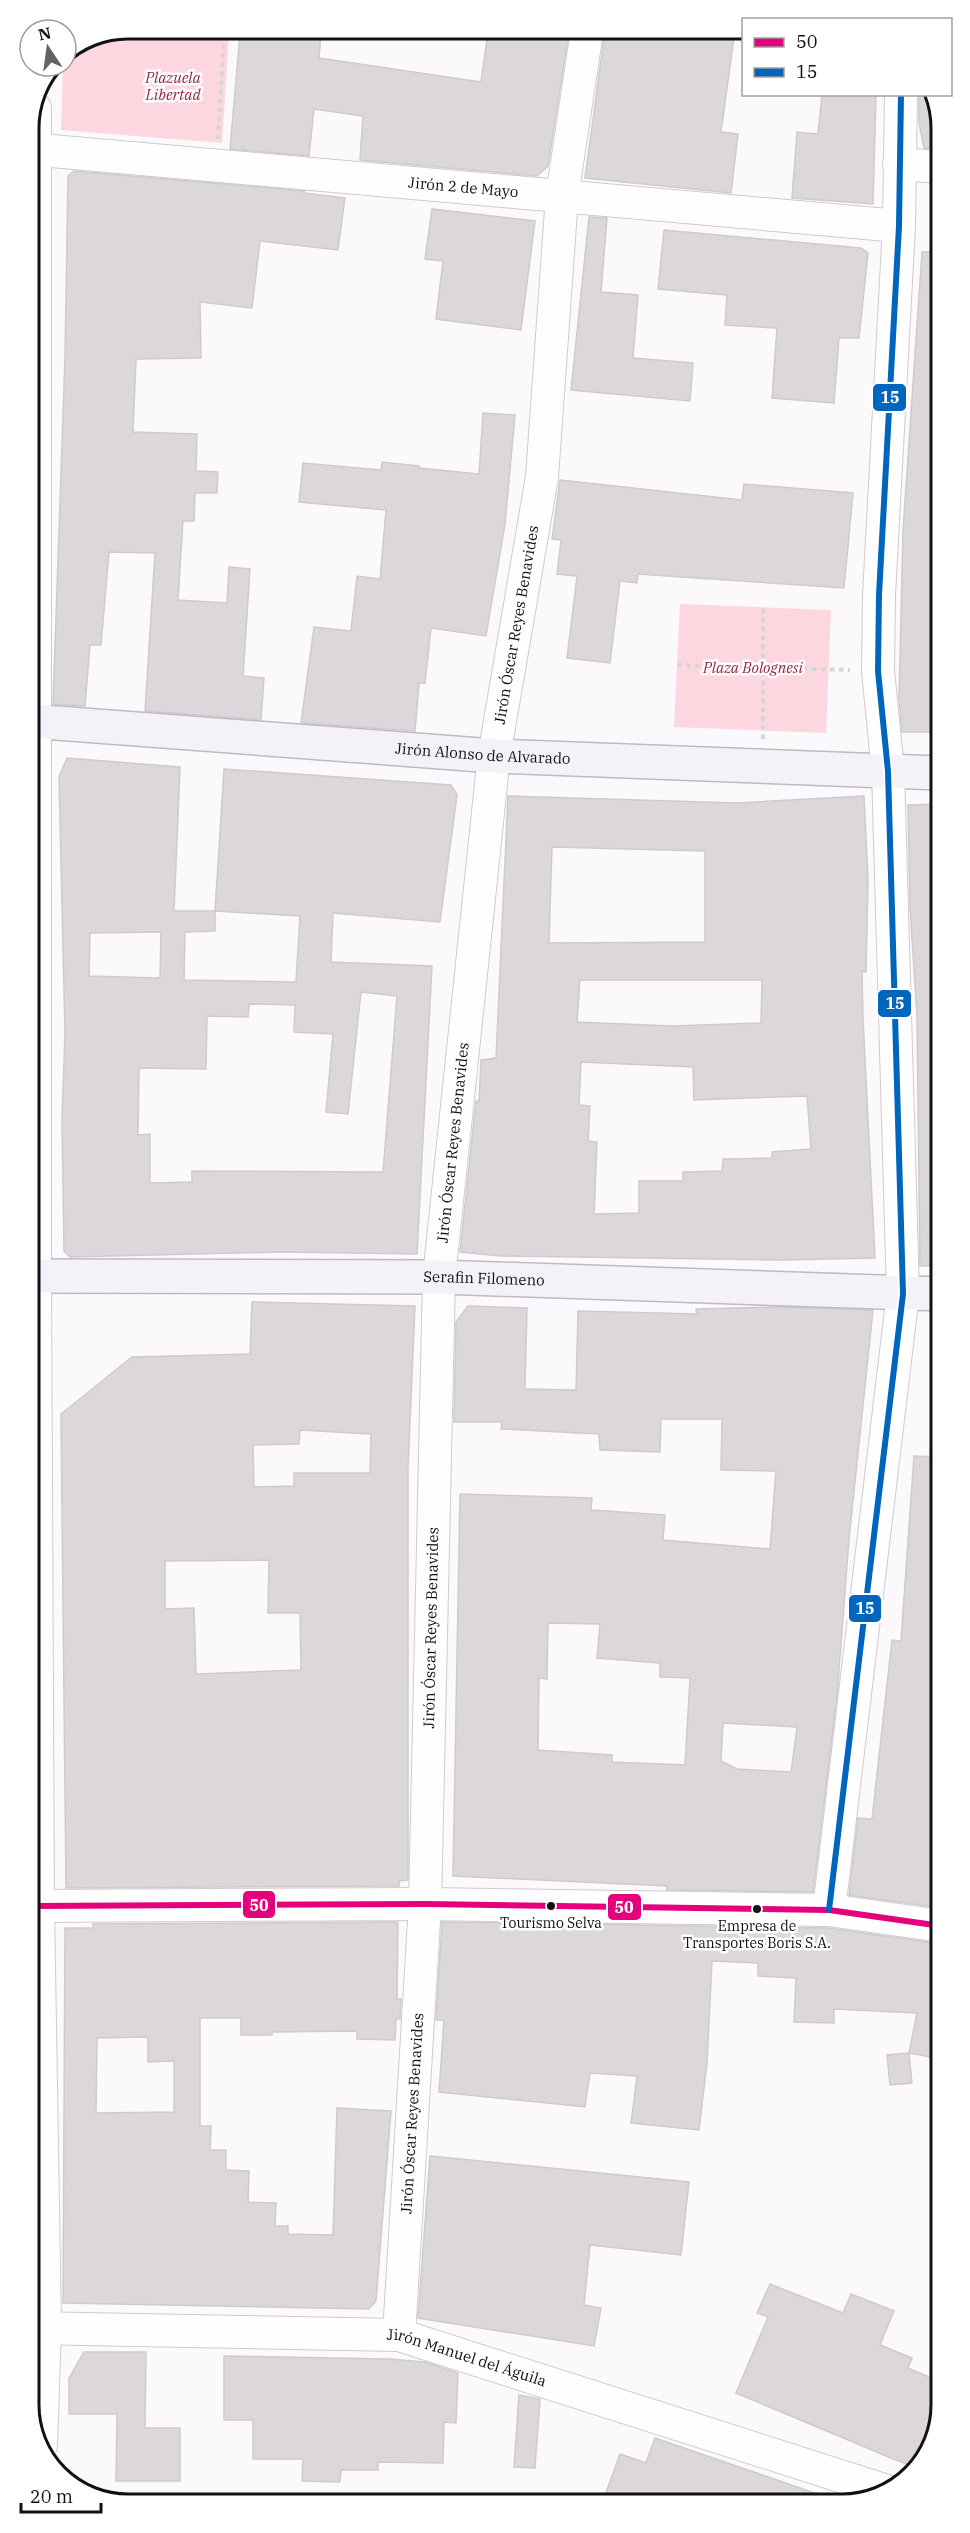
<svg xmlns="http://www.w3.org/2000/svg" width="970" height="2533" viewBox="0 0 970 2533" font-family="'IBM Plex Serif',serif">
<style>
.green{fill:#fdd7df}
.building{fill:#dcd7db;stroke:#cfcace;stroke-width:1.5;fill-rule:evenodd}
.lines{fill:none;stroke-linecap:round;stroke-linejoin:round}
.minor-casing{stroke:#cecbcf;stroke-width:34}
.major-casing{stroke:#bdbac4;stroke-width:36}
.path{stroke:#d6d5d6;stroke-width:4;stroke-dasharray:4.5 4.5;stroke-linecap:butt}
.minor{stroke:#fffeff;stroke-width:32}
.major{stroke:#f4f2f8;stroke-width:33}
.bus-1-casing{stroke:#fff;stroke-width:10}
.bus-2-casing{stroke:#fff;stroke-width:10}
.bus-1{stroke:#e5007d;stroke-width:6}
.bus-2{stroke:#0065bd;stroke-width:6}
.bus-dot{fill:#131015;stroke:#fff;stroke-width:2}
.labels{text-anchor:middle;stroke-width:5;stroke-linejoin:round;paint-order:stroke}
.bus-label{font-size:14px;fill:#131015;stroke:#fff}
.park-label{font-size:15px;font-style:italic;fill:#942347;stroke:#fff}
.street-label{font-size:15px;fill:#131015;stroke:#fff}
.rim{fill:none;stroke:#131015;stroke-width:3}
.line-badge{stroke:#fff;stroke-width:2}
.badge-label{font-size:16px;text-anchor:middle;font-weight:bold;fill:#fff}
</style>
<rect width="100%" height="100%" fill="#fcf9fd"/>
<g class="green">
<polygon points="229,35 222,143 61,130 63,66 66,66 66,52 90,36"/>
<polygon points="680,604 831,610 826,733 674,727"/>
</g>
<g class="building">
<polygon points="735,30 721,132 738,134 731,193 585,178 605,31"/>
<polygon points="569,31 548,166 537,176 360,160 363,116 314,109 309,156 230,149 240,35 321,34 319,58 481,82 488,32"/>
<polygon points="822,94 876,94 873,204 792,198 797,132 818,134"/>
<polygon points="919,94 933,94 938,102 938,149 924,148 919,123"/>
<polygon points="74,171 305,191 304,193 345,198 338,250 260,241 252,308 200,302 201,358 136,359 133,432 197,434 196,471 218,472 217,493 195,493 194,521 183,521 178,600 227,603 229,567 250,569 243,676 264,678 261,720 145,711 155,553 109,552 101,645 90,645 85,706 53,704 65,357 68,176"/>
<polygon points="432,209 535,221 521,330 436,319 443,261 425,259"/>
<polygon points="589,217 607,218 601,292 638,295 633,358 693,363 690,401 571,390"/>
<polygon points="664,230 861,248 868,253 859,338 839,338 834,403 772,398 777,328 725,325 727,295 658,289"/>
<polygon points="922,252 938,252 939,732 902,732 899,699 903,531"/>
<polygon points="483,413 515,415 505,524 486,636 431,628 425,683 419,683 415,731 301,723 314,627 351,631 357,576 380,579 386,510 299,502 303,463 381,470 382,462 419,466 419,468 479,474"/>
<polygon points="560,480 742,500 744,484 853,493 844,588 638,574 637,583 620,581 610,663 567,658 577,576 557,574 561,540 552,539"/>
<path d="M67,758L180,767L174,911H215L224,769L451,785L457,795L440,922L333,913L331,962L432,966L417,1254L281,1252L70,1257L64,1251L62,1119L65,1033L59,777ZM215,911L300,916L296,982L184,980L185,932L215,931ZM161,932L160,978L89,976L90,933ZM361,992L397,996L383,1172L192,1171V1182L150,1183V1134L138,1135L139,1068L206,1069L207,1016L248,1017L249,1004L295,1005L294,1032L333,1034L326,1112L348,1114Z"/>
<path d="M508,796L737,803L864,796L868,879L866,972L862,971L863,1020L875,1258L783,1260L501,1256L460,1252L476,1101H479L481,1060L496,1058ZM552,847L705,851V942L549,943ZM580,980H762L761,1023L672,1026L577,1022ZM581,1062L693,1067L694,1100L807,1096L811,1149L772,1152V1158L723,1159L722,1171L683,1172V1181H639V1213L594,1214L597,1142L588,1141L590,1106L579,1105Z"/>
<polygon points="939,804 940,1266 920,1266 917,1016 910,907 908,805"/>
<path d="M252,1302L415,1306L408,1468V1880L399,1881V1886L66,1888L61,1414L132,1357L250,1354ZM300,1430L371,1434L370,1473H294V1486L254,1487L253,1445L299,1444ZM269,1560L268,1613H300L301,1670L196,1674L194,1608L165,1609V1561Z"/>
<path d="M468,1306L527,1308L525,1389L576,1390L578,1311L697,1314L696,1309L779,1307L873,1310L849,1539L837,1696L813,1892L667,1890V1886L453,1876L460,1494L592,1498L591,1510L665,1515L663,1540L770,1549L776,1471L721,1470L722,1419H661L660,1452L600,1450L599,1434L501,1429L502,1422H454L456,1322ZM548,1623L600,1624L597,1658L660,1663V1677L690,1678L685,1765L612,1762V1755L538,1750L539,1678L547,1679ZM723,1723L797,1727L791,1772L737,1769L721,1761Z"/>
<polygon points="914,1456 940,1457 941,1908 849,1895 858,1818 872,1819 892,1640 901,1641"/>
<path d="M398,1922L397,1999H401L400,2019H396L395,2040L357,2039V2031L272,2032V2035H241V2018H200V2126H211L210,2150H226V2170L249,2171L248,2202L276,2203L275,2226H288V2234L333,2235L337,2108L391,2111L376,2301L369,2309L63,2303L65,1928H93V1924ZM148,2037V2062L174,2061V2112L96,2113L97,2038Z"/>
<polygon points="442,1922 828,1928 941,1944 941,2059 909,2053 917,2013 834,2009 834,2023 794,2022 796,1978 758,1976 758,1963 712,1961 707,2063 699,2130 631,2123 637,2076 590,2073 585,2107 439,2092 444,2020 436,2020"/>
<polygon points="909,2053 912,2083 890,2085 887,2055"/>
<polygon points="430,2156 689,2182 681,2255 590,2245 584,2305 601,2308 594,2346 418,2318"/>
<polygon points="770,2284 843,2313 851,2294 894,2311 880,2345 912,2358 908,2368 941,2382 941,2405 921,2466 917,2468 891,2458 736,2393 768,2317 757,2313"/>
<polygon points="84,2352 146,2352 145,2428 180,2428 180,2481 116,2481 117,2414 69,2414 69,2378"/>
<polygon points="224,2356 389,2359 425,2362 458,2373 456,2423 444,2422 443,2463 378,2462 378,2470 341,2470 340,2482 302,2481 303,2459 253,2459 253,2420 224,2420"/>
<polygon points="519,2395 540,2399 535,2468 514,2467"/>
<polygon points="655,2438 826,2497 825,2501 617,2502 604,2498 620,2454 646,2463"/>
</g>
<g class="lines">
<g class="minor-casing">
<g id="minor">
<polyline points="35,108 35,1275 38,1906 45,2328 41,2445"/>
<path id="s1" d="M29,149L899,226"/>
<polyline points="899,164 938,167"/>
<polyline points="31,1906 425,1904 829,1910 941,1926"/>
<polyline points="829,1910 903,1294 888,771 878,671 879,595 899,226 901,94"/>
<path id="s2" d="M32,2328L399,2335L884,2490"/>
<path id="s3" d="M399,2335L425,1904L439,1277L494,756L542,477L562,196L587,31"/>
</g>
</g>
<g class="major-casing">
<g id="major">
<path id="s4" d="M30,721L494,756L939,773"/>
<path id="s5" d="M30,1276L439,1277L940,1294"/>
</g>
</g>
<g class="path">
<polyline points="218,139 224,35"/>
<polyline points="677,665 850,670"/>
<polyline points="763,739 763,607"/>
</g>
<use href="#minor" class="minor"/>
<use href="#major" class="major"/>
<g class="bus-1-casing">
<polyline id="bus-1" points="31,1906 425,1904 829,1910 941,1926"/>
</g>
<g class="bus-2-casing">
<polyline id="bus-2" points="829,1910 903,1294 888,771 878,671 879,595 899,226 901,94"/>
</g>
<use href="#bus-1" class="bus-1"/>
<use href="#bus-2" class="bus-2"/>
</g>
<g class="bus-dot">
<circle cx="551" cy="1906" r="5"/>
<circle cx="757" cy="1909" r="5"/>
</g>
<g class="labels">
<g class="bus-label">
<text x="551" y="1928">Tourismo Selva</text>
<text x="757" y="1931">Empresa de<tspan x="757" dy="17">Transportes Boris S.A.</tspan></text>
</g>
<g class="park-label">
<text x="173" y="83">Plazuela<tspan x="173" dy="17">Libertad</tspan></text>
<text x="753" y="673">Plaza Bolognesi</text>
</g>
<g class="street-label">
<text dy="5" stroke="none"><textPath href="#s1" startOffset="436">Jirón 2 de Mayo</textPath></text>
<text dy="5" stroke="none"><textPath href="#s3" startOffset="1716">Jirón Óscar Reyes Benavides</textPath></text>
<text dy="5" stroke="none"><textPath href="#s4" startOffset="454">Jirón Alonso de Alvarado</textPath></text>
<text dy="5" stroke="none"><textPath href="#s3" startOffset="1194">Jirón Óscar Reyes Benavides</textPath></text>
<text dy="5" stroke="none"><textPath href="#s5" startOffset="454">Serafin Filomeno</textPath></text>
<text dy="5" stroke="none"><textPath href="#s3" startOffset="708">Jirón Óscar Reyes Benavides</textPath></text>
<text dy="5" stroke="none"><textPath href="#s3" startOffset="222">Jirón Óscar Reyes Benavides</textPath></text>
<text dy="5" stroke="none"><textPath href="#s2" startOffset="438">Jirón Manuel del Águila</textPath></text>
</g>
</g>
<path d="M0 0H970V2533H0ZM128 39H842A89 89 0 0 1 931 128V2405A89 89 0 0 1 842 2494H128A89 89 0 0 1 39 2405V128A89 89 0 0 1 128 39Z" fill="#fff" fill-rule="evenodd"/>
<path class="rim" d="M128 39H842A89 89 0 0 1 931 128V2405A89 89 0 0 1 842 2494H128A89 89 0 0 1 39 2405V128A89 89 0 0 1 128 39Z"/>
<g class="line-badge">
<rect x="872" y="383" width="35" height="29" rx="6" fill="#0065bd"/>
<rect x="877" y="989" width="35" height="29" rx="6" fill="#0065bd"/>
<rect x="848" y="1594" width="34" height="29" rx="6" fill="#0065bd"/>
<rect x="242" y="1890" width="34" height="29" rx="6" fill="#e5007d"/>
<rect x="607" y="1893" width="35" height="28" rx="6" fill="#e5007d"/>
</g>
<g class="badge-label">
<text x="890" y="403">15</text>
<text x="895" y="1009">15</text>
<text x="865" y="1614">15</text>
<text x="259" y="1911">50</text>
<text x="624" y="1913">50</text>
</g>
<rect x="742" y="18" width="210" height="78" fill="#ffffff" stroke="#a19fa1" stroke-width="1.5"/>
<rect x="754" y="38" width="30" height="9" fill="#e5007d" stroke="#a19fa1" stroke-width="1.5"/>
<text x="796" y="48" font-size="18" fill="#131015">50</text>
<rect x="754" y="68" width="30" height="9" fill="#0065bd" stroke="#a19fa1" stroke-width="1.5"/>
<text x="796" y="78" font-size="18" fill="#131015">15</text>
<g transform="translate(48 48) rotate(347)"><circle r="28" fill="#ffffff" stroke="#a19fa1" stroke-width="1.5"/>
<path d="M0-4.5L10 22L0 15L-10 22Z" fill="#656266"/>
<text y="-9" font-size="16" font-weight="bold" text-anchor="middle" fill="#131015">N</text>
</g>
<path d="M21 2503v9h80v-9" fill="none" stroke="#131015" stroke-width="3"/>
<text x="30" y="2503" font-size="18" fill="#131015" stroke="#ffffff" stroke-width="4.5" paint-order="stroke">20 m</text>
</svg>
